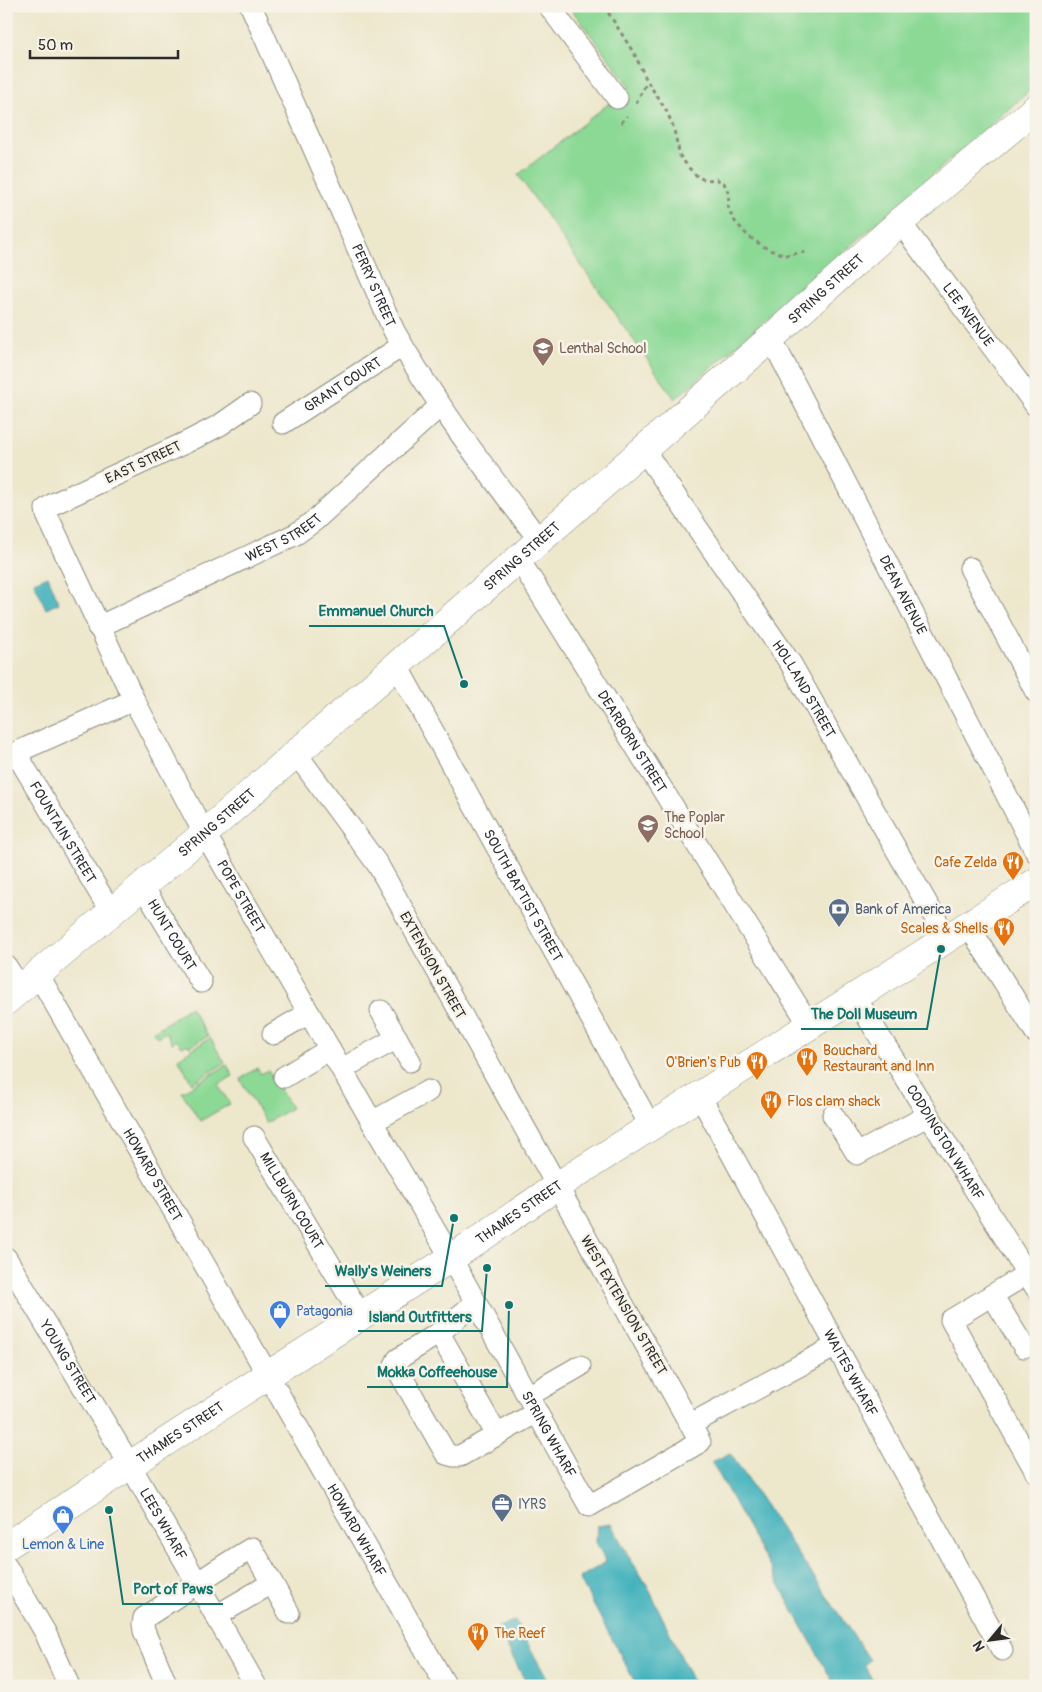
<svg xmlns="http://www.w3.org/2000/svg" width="1042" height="1692" viewBox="0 0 1042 1692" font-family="Pangolin,sans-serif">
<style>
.green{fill:#8cd996;stroke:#5c8260}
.water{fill:#44b3bd;stroke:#386f74}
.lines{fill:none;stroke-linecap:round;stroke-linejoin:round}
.minor-casing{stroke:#8c897c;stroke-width:23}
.major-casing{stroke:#8c897c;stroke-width:29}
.path{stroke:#8c897c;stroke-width:3;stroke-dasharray:4 4;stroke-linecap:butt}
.minor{stroke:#fff;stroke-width:21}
.major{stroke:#fff;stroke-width:28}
.labels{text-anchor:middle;stroke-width:5;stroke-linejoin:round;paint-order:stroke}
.street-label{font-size:14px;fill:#2b2b2b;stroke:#f7f3e8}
.education-label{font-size:14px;fill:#785e54;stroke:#f7f3e8;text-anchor:start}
.food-label{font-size:14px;fill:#c56008;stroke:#f7f3e8;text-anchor:end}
.service-label{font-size:14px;fill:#4e5e75;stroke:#f7f3e8;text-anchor:start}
.shop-label{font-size:14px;fill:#366cbe;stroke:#f7f3e8;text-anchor:start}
.leader{fill:none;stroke:#0f766e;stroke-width:2}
.callout-dot{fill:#0f766e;stroke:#f7f3e8;stroke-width:2}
.callout-label{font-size:15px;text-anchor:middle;font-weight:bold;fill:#0f766e;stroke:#f7f3e8;stroke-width:5;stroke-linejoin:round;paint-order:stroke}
</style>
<rect width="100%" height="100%" fill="#f7f3e8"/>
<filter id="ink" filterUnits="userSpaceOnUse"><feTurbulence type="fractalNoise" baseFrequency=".02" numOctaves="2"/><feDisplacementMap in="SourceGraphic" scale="10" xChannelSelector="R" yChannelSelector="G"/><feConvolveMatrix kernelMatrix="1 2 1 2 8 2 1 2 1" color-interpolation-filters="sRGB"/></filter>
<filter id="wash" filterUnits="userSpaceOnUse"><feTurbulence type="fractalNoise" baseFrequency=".0096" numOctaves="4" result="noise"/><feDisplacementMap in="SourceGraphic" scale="20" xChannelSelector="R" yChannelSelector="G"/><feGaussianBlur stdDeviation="1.12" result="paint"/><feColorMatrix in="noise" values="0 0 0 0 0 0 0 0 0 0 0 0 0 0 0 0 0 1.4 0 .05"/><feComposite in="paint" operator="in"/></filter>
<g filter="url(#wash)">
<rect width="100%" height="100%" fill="#ede7cc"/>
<g class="green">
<polygon points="569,6 1036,6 1036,85 675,399 518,175 630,87"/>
<polygon points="190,1007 208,1036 189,1047 188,1044 182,1047 177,1040 172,1043 166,1032 157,1037 153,1032"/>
<polygon points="210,1038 225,1063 192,1083 178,1058"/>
<polygon points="227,1065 233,1076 218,1085 230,1104 200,1121 182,1092"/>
<polygon points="257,1068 261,1074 268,1070 291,1108 266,1123 240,1079"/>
</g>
<g class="water">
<polygon points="48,576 59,603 46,609 34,582"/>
<polygon points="730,1453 870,1660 864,1665 876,1686 835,1686 712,1462"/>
<polygon points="611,1524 628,1555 647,1585 695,1686 637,1686 579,1578 606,1562 596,1542 597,1526"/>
<polygon points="515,1620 551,1686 528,1686 497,1628"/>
</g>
</g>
<g filter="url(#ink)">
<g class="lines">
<g class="minor-casing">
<g id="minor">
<path id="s1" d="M251,6L394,331C436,405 488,472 539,540"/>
<polyline points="549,6 617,98"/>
<path id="s2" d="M900,222L1036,406"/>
<path id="s3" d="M771,338L1036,852"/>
<path id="s4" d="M250,404L220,425L189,441L53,504L46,509L47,515L134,700L197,820L451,1258L589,1506L700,1442L378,865L295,752"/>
<path id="s5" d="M283,423L402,346"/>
<path id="s6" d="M643,449L791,664L947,939"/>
<path id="s7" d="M518,558L810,1026"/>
<polyline points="970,568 1036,692"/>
<path id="s8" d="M98,627L296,534L314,521L440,406"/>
<path id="s9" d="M396,664L651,1127"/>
<path id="s10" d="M16,753L111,912"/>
<polyline points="6,757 134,700"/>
<path id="s11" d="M142,885L201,982"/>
<polyline points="968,925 1036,1033"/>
<polyline points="6,966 21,989"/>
<path id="s12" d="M38,974L446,1686"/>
<path id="s13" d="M855,997L1036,1288"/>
<polyline points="381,1011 410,1061"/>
<polyline points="273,1034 309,1013"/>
<polyline points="342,1069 397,1038"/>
<polyline points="284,1077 330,1049"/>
<path id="s14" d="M700,1096L1002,1650"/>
<polyline points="833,1115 857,1154 927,1116"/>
<polyline points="372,1122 428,1091"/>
<path id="s15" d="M254,1137L361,1316"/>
<path id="s16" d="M6,1258L130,1465L256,1686"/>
<polyline points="1027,1274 951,1320 1036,1472"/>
<polyline points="992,1295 1024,1347"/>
<polyline points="475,1303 439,1333 398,1359 395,1365 446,1454 453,1456 460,1456 537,1412"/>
<polyline points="439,1333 497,1435"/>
<polyline points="528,1396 580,1366"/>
<polyline points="691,1424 836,1346"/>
<polyline points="6,1566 45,1632 69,1686"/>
<polyline points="272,1583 289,1613"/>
<path d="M167,1686L144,1631L143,1624L144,1618C180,1595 215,1570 252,1548L272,1583L216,1616"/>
</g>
</g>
<g class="major-casing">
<g id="major">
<path id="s17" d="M6,1001L205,833L771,338L900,222L1036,108"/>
<path id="s18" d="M6,1546L259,1381L459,1253L557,1186L1036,882"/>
</g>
</g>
<g class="path">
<polyline points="604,6 635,55 647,81 666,110 673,126 680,156 689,168 699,178 707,180 716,179 724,183 729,194 728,207 733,219 748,236 769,250 786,255 806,252"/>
<polyline points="636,103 647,82"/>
<polyline points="621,123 627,116"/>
<polyline points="6,1453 9,1457 6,1459"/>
</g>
<use href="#minor" class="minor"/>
<use href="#major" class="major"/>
</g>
</g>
<defs>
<g id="school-pin" transform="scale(1.125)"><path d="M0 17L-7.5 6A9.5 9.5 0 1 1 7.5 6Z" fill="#8d6e63" stroke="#f7f3e8"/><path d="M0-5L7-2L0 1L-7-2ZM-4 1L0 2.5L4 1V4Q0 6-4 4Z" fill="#fff"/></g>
<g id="restaurant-pin" transform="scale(1.125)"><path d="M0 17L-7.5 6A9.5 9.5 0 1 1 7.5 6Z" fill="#e8710a" stroke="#f7f3e8"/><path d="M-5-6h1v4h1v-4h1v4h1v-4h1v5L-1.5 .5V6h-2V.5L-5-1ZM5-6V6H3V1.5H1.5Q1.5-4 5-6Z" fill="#fff"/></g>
<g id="bank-pin" transform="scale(1.125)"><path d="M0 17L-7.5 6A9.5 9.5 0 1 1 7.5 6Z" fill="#5c6f8a" stroke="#f7f3e8"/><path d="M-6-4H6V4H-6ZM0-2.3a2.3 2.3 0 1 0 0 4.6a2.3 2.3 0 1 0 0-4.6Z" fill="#fff"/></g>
<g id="shop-pin" transform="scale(1.125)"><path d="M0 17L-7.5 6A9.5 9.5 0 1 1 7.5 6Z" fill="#3f7fe0" stroke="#f7f3e8"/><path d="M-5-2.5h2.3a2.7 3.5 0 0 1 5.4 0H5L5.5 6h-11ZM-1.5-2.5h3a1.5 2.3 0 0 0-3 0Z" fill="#fff"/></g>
<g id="office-pin" transform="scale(1.125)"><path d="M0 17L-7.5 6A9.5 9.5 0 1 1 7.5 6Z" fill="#5c6f8a" stroke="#f7f3e8"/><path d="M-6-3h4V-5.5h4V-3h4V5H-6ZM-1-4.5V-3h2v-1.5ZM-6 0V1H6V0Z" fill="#fff"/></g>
</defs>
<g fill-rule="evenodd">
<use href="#school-pin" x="543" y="348"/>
<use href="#school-pin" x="648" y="825"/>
<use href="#restaurant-pin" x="1013" y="862"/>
<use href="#bank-pin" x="839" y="909"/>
<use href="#restaurant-pin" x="1004" y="928"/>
<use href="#restaurant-pin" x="807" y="1058"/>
<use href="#restaurant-pin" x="757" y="1062"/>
<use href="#restaurant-pin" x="771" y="1101"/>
<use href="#shop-pin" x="280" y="1311"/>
<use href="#office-pin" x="502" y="1504"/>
<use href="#shop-pin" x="63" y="1516"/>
<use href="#restaurant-pin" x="478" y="1633"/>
</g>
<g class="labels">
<g class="street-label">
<text dy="5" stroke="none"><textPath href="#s1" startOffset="305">PERRY STREET</textPath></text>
<text dy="5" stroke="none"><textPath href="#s17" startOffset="1086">SPRING STREET</textPath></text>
<text dy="5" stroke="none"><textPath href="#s2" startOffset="115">LEE AVENUE</textPath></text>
<text dy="5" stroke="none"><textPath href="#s5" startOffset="71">GRANT COURT</textPath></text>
<text transform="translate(143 462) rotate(-25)" y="5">EAST STREET</text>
<text dy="5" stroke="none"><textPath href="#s8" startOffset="206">WEST STREET</textPath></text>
<text dy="5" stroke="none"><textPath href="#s17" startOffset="681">SPRING STREET</textPath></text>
<text dy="5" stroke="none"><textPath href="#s3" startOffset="289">DEAN AVENUE</textPath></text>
<text dy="5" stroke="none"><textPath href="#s6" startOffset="289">HOLLAND STREET</textPath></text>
<text dy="5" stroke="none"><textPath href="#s7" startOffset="216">DEARBORN STREET</textPath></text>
<text dy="5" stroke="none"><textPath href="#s17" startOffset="276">SPRING STREET</textPath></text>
<text dy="5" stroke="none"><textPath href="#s10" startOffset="92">FOUNTAIN STREET</textPath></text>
<text dy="5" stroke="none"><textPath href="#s4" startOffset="664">POPE STREET</textPath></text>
<text dy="5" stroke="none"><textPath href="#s9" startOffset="264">SOUTH BAPTIST STREET</textPath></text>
<text dy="5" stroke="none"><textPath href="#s11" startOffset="58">HUNT COURT</textPath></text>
<text transform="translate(433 965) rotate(61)" y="5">EXTENSION STREET</text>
<text dy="5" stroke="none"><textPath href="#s13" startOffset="171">CODDINGTON WHARF</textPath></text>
<text dy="5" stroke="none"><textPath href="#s12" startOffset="231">HOWARD STREET</textPath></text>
<text dy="5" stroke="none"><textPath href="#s15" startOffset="74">MILLBURN COURT</textPath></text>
<text dy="5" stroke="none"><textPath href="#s18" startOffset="612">THAMES STREET</textPath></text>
<text transform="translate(624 1305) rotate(60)" y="5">WEST EXTENSION STREET</text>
<text dy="5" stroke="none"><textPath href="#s16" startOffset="121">YOUNG STREET</textPath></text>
<text dy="5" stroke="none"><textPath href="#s14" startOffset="315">WAITES WHARF</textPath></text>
<text dy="5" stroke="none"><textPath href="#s18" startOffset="208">THAMES STREET</textPath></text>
<text dy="5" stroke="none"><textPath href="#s4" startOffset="1284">SPRING WHARF</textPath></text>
<text dy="5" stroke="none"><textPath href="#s16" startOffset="309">LEES WHARF</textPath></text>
<text dy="5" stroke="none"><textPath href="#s12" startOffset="641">HOWARD WHARF</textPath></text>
</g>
<g class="education-label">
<text x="559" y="353">Lenthal School</text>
<text x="664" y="822">The Poplar<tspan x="664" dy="16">School</tspan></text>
</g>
<g class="food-label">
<text x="997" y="867">Cafe Zelda</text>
<text x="988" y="933">Scales &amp; Shells</text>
<text x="823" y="1055" text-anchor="start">Bouchard<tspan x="823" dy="16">Restaurant and Inn</tspan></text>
<text x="741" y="1067">O'Brien's Pub</text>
<text x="787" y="1106" text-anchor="start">Flos clam shack</text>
<text x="494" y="1638" text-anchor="start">The Reef</text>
</g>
<g class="service-label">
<text x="855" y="914">Bank of America</text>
<text x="518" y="1509">IYRS</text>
</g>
<g class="shop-label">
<text x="296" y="1316">Patagonia</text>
<text x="63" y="1549" text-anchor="middle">Lemon &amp; Line</text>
</g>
</g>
<path class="leader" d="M464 684L444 626H309M941 949L927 1029H801M454 1218L442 1286H325M487 1268L482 1331H358M509 1305L507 1387H367M109 1510L123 1604H223"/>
<g class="callout-dot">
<circle cx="464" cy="684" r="5"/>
<circle cx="941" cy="949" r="5"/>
<circle cx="454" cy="1218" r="5"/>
<circle cx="487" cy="1268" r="5"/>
<circle cx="509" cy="1305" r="5"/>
<circle cx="109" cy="1510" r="5"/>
</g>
<g class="callout-label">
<text x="376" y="616">Emmanuel Church</text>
<text x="864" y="1019">The Doll Museum</text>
<text x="383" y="1276">Wally's Weiners</text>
<text x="420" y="1322">Island Outfitters</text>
<text x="437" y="1377">Mokka Coffeehouse</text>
<text x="173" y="1594">Port of Paws</text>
</g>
<rect width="1042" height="1692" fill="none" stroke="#f7f3e8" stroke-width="25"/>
<g transform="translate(990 1640) rotate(241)" stroke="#f7f3e8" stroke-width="4" paint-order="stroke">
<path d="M0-4L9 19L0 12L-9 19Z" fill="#2b2b2b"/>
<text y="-8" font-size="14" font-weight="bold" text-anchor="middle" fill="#2b2b2b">N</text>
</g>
<path d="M30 50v8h148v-8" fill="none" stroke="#2b2b2b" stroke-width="2.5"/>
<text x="38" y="50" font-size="15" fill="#2b2b2b" stroke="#f7f3e8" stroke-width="4" paint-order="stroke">50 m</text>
</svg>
